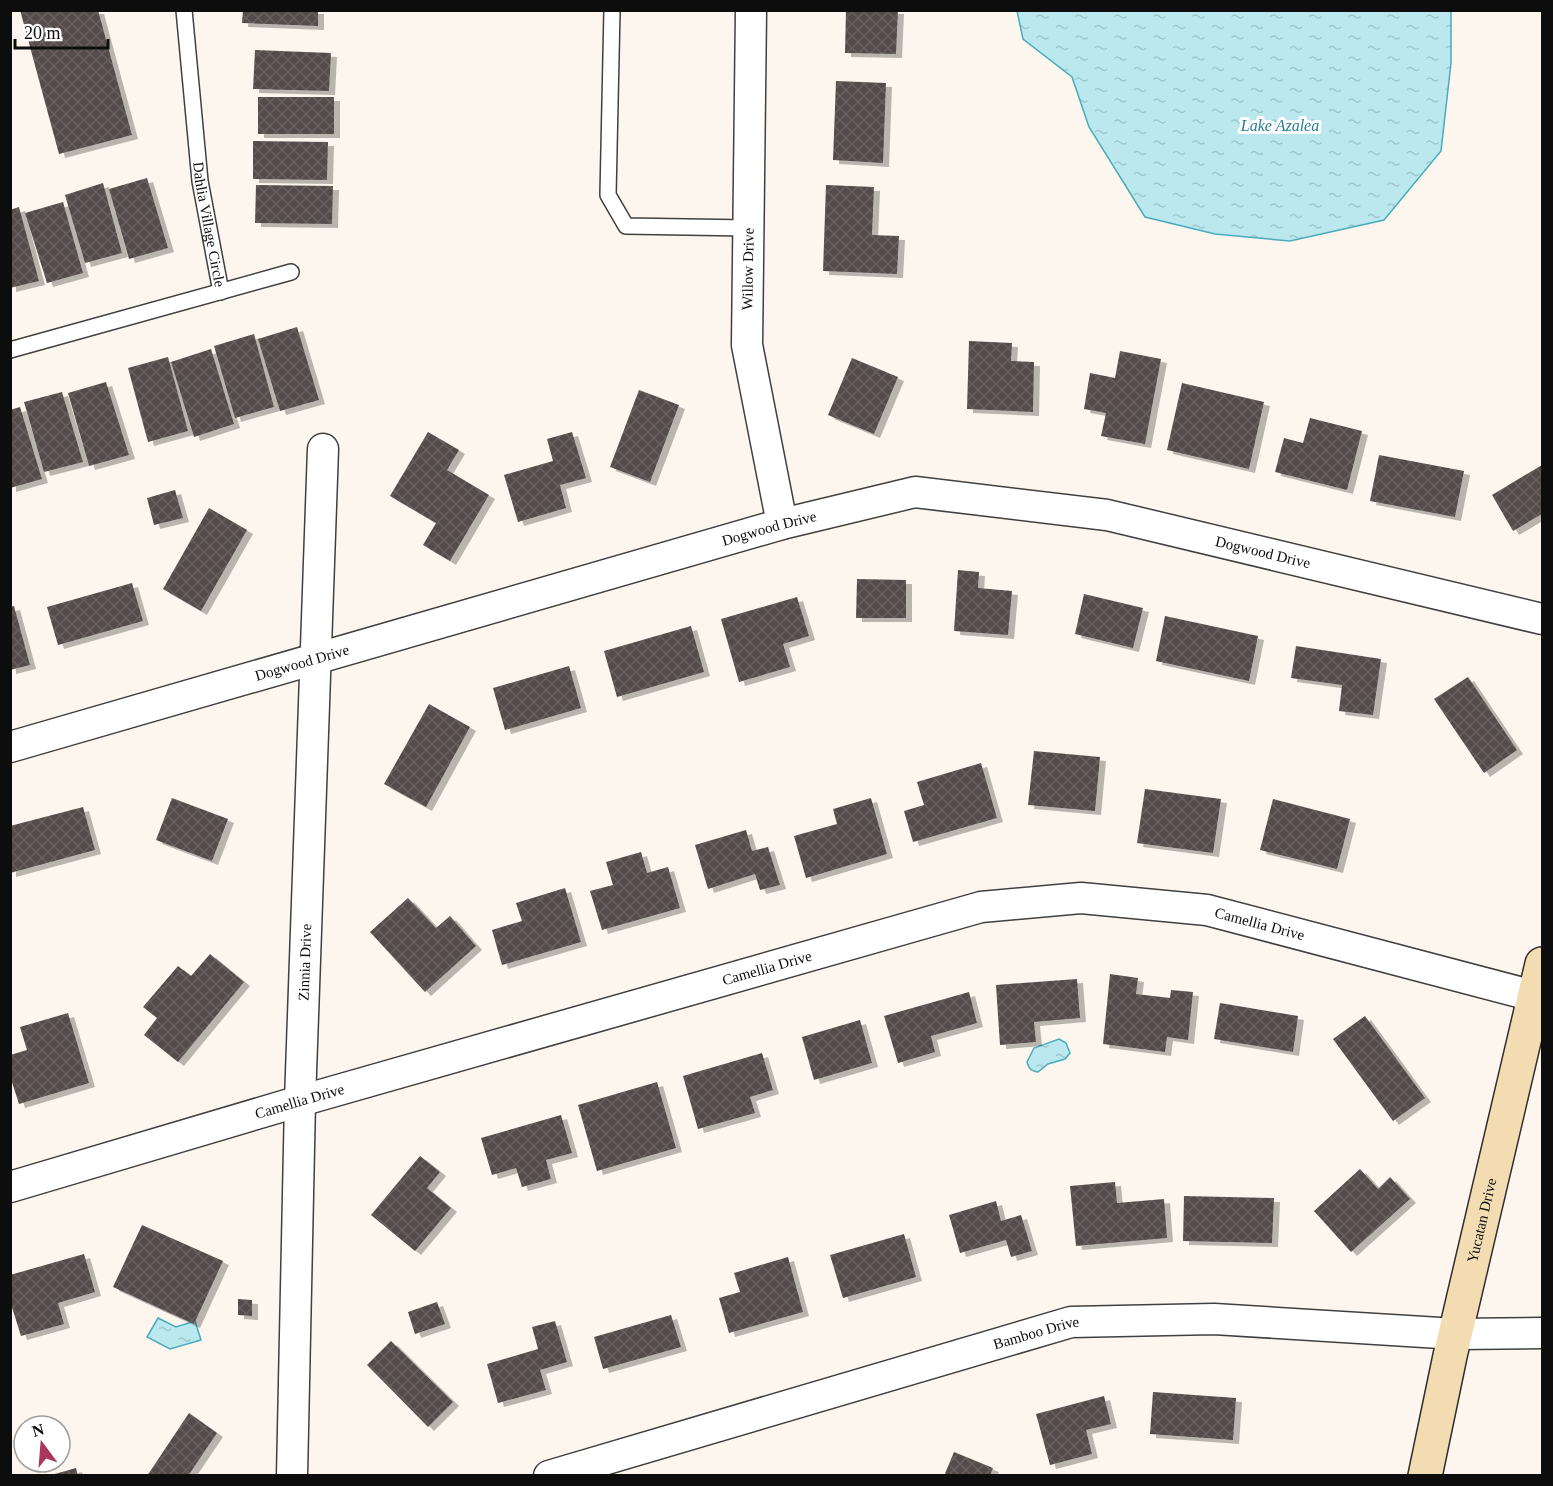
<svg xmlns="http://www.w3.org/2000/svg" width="1553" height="1486" viewBox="0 0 1553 1486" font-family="'Times New Roman',serif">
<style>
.water{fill:url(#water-ripples);stroke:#4aacbb;stroke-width:1.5}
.building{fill:url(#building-cross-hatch);filter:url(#shadow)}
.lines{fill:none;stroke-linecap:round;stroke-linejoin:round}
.lane-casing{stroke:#404040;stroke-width:18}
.street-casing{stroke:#404040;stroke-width:33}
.secondary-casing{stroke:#2f2f2f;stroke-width:36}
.lane{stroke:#fff;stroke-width:15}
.street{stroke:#fff;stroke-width:30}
.secondary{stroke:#f4dcb2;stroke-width:33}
.labels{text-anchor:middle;stroke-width:6;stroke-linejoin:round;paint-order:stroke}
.street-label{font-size:15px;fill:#0d0d0d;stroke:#fff}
.water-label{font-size:16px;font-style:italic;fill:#277c8e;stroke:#fff}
</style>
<defs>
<pattern id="water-ripples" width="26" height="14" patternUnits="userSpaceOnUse" patternTransform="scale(1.5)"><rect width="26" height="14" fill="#bae8ee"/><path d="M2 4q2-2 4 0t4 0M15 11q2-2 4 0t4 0" fill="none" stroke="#9fc6cb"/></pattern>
<pattern id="building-cross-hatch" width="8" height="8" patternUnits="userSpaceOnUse" patternTransform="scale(1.5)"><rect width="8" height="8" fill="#544c4b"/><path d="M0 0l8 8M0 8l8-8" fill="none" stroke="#686160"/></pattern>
<filter id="shadow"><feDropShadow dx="6" dy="4" stdDeviation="0" flood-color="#0004"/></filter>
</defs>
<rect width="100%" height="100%" fill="#fdf6ef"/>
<g class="water">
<polygon points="1017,11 1451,11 1451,63 1441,151 1384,220 1290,241 1215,234 1145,217 1089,127 1072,77 1023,39"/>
<path d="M1059,1039L1066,1043L1070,1053L1065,1059L1048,1064L1038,1072C1031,1071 1029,1069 1027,1062L1034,1048Z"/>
<polygon points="158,1318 176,1327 195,1321 201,1340 170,1349 147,1337"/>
</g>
<g class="building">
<polygon points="20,10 98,10 132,135 59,154"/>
<polygon points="243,10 318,10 318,26 242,23"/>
<polygon points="846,10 898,10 896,54 845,53"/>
<polygon points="255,50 331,53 329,91 253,89"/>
<polygon points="836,81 886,83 883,163 833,160"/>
<rect x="258" y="97" width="76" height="37"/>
<polygon points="253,141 328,142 327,180 253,179"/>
<polygon points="147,178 168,248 129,259 109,189"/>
<polygon points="103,183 122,253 85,263 65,195"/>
<polygon points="256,185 333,186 332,224 255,223"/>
<polygon points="826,185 874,187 872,235 899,236 897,274 823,271"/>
<polygon points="63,202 83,273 47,283 25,213"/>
<polygon points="19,207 39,281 10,288 10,210"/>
<polygon points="297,327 319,400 280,411 258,339"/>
<polygon points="254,334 274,407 235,418 214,346"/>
<polygon points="969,341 1012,343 1011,361 1034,362 1033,412 967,409"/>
<polygon points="211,349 234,424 194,437 171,362"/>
<polygon points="1120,351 1161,359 1145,444 1101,436 1106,413 1084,409 1090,373 1115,378"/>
<polygon points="168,357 188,431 148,442 128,368"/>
<polygon points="852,358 898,377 874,434 828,415"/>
<polygon points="106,382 129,455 89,466 68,393"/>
<polygon points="1182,383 1264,402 1249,469 1167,450"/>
<polygon points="639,390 679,405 650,482 610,467"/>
<polygon points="62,392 83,462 44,472 24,402"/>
<polygon points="20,407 42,479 10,488 10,410"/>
<polygon points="1310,418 1362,431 1347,490 1275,472 1284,438 1303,443"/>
<polygon points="428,432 459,450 447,470 489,495 450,561 423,545 436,523 390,496"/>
<polygon points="572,432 586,478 560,485 566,508 518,522 504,475 553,461 547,439"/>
<polygon points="1379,455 1464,471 1455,517 1370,501"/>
<polygon points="1542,465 1542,514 1513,531 1492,495"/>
<polygon points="175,490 183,518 154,525 147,498"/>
<polygon points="209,508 247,530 201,611 163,589"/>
<polygon points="958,570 979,572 978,588 1012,591 1008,635 954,631"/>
<polygon points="857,579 906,580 906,618 856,618"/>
<polygon points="132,583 143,621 58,645 47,607"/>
<polygon points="1084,594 1143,608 1133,648 1075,634"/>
<polygon points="797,597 809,636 783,644 790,667 739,682 721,619"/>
<polygon points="14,606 30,665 10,670 10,607"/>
<polygon points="1165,616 1258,636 1249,681 1156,661"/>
<polygon points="691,626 704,672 617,697 604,651"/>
<polygon points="1296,646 1381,659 1373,715 1339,711 1342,685 1291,678"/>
<polygon points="569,666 581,708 505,730 493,688"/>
<polygon points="1468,677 1517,750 1484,773 1434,699"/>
<polygon points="429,704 470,727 426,807 384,784"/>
<polygon points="1034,751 1100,757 1095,811 1028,805"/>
<polygon points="981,763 997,818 913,842 904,811 924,805 917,782"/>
<polygon points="1145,789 1221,799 1213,853 1137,843"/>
<polygon points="172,798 228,819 212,861 156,840"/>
<polygon points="871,798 887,854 806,878 794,836 837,824 833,809"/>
<polygon points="1273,799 1350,819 1337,869 1260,850"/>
<polygon points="83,807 95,850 10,873 10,826"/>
<polygon points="746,830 752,851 768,847 780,885 760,890 755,874 708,889 695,845"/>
<polygon points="641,852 647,873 668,867 680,908 602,930 590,891 613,885 606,862"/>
<polygon points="565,888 581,942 502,965 492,930 522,921 516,903"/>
<polygon points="408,898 436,928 450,916 476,946 425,992 370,932"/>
<polygon points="210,954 244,982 178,1062 144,1035 157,1018 143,1007 178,966 191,976"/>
<polygon points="1110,974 1138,978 1136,994 1170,998 1171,990 1193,992 1188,1040 1167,1037 1165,1052 1103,1044"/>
<polygon points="1077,979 1080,1018 1034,1022 1036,1042 1000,1045 996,985"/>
<polygon points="969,992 977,1023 931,1036 935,1052 898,1063 884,1016"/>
<polygon points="1220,1003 1298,1016 1293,1052 1214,1039"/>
<polygon points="68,1013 89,1083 19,1104 10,1076 10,1055 27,1050 20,1027"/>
<polygon points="1365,1016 1425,1098 1393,1121 1333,1039"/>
<polygon points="860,1020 872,1063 814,1080 802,1037"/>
<polygon points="762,1053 773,1090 750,1097 755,1113 698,1129 683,1076"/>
<polygon points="657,1082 676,1148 597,1171 578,1105"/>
<polygon points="561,1115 572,1153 546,1160 551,1179 522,1187 516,1168 492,1175 481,1138"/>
<polygon points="420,1156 440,1172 427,1188 451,1208 415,1251 371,1215"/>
<polygon points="1360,1169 1378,1189 1390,1177 1410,1199 1351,1252 1314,1211"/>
<polygon points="1115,1182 1117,1203 1164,1199 1167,1238 1076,1246 1070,1186"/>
<polygon points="1184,1196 1274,1198 1272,1243 1183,1241"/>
<polygon points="996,1201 1001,1221 1021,1215 1032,1251 1011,1257 1006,1240 960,1253 949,1215"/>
<polygon points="142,1225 223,1261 194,1324 113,1287"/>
<polygon points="904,1234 916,1277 843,1298 830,1255"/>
<polygon points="84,1254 95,1292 58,1303 64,1324 21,1336 10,1301 10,1275"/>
<polygon points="788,1257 803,1312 729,1333 719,1298 740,1292 734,1273"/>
<polygon points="238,1299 252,1300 252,1316 238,1315"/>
<polygon points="437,1302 445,1324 415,1334 408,1312"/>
<polygon points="671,1315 681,1347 603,1369 594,1337"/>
<polygon points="555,1321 567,1362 540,1370 546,1390 498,1403 487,1364 538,1349 532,1327"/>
<polygon points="391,1341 453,1402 428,1427 367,1365"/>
<polygon points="1153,1392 1236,1398 1233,1440 1150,1434"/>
<polygon points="1104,1396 1111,1424 1086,1430 1092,1454 1050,1465 1036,1414"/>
<polygon points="189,1413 217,1433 188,1476 147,1476"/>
<polygon points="954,1452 993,1468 990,1476 944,1476"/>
<polygon points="76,1468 78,1476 51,1476 51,1475"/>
</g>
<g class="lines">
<g class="lane-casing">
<g id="lane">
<path id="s1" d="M184,10L200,181L221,292"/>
<polyline points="612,10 608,195 626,226 748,228"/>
<polyline points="10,350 291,272"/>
</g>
</g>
<g class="street-casing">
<g id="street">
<polyline points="751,10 747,345 782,524"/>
<path id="s2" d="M10,747L782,524L915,492L1107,515L1542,619"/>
<path id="s3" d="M10,1187L300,1101L981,907L1081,898L1207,910L1534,996"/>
<path id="s4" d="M292,1476L300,1101L323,449"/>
<path id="s5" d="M549,1476L1071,1322L1214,1319L1456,1334L1542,1333"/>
</g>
</g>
<g class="secondary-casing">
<g id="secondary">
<path id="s6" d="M1425,1476L1450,1356L1542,964"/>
</g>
</g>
<use href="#lane" class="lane"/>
<use href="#street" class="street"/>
<use href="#secondary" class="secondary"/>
</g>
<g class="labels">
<g class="street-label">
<text dy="5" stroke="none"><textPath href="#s1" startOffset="216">Dahlia Village Circle</textPath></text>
<text transform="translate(748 269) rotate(-89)" y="5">Willow Drive</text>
<text dy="5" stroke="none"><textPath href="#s2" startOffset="790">Dogwood Drive</textPath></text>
<text dy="5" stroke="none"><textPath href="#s2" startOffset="1294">Dogwood Drive</textPath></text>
<text dy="5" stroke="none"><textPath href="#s2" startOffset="304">Dogwood Drive</textPath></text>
<text dy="5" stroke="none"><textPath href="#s3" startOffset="1292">Camellia Drive</textPath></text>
<text dy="5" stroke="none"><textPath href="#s4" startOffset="514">Zinnia Drive</textPath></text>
<text dy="5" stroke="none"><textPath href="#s3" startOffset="788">Camellia Drive</textPath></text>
<text dy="5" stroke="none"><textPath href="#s3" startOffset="302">Camellia Drive</textPath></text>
<text dy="5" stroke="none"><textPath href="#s6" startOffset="262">Yucatan Drive</textPath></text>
<text dy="5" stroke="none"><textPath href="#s5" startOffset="508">Bamboo Drive</textPath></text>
</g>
<g class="water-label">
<text x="1280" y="131">Lake Azalea</text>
</g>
</g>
<rect width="1553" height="1486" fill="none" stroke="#0d0d0d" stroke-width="24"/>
<g transform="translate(42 1444) rotate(344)"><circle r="28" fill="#ffffff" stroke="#9e9e9e" stroke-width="1.5"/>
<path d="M0-4.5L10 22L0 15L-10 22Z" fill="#aa375b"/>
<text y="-9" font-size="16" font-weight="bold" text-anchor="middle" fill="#0d0d0d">N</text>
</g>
<path d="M15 39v9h93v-9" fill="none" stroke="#0d0d0d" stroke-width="3"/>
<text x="24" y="39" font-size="18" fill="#0d0d0d" stroke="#ffffff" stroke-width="4.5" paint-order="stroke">20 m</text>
</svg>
